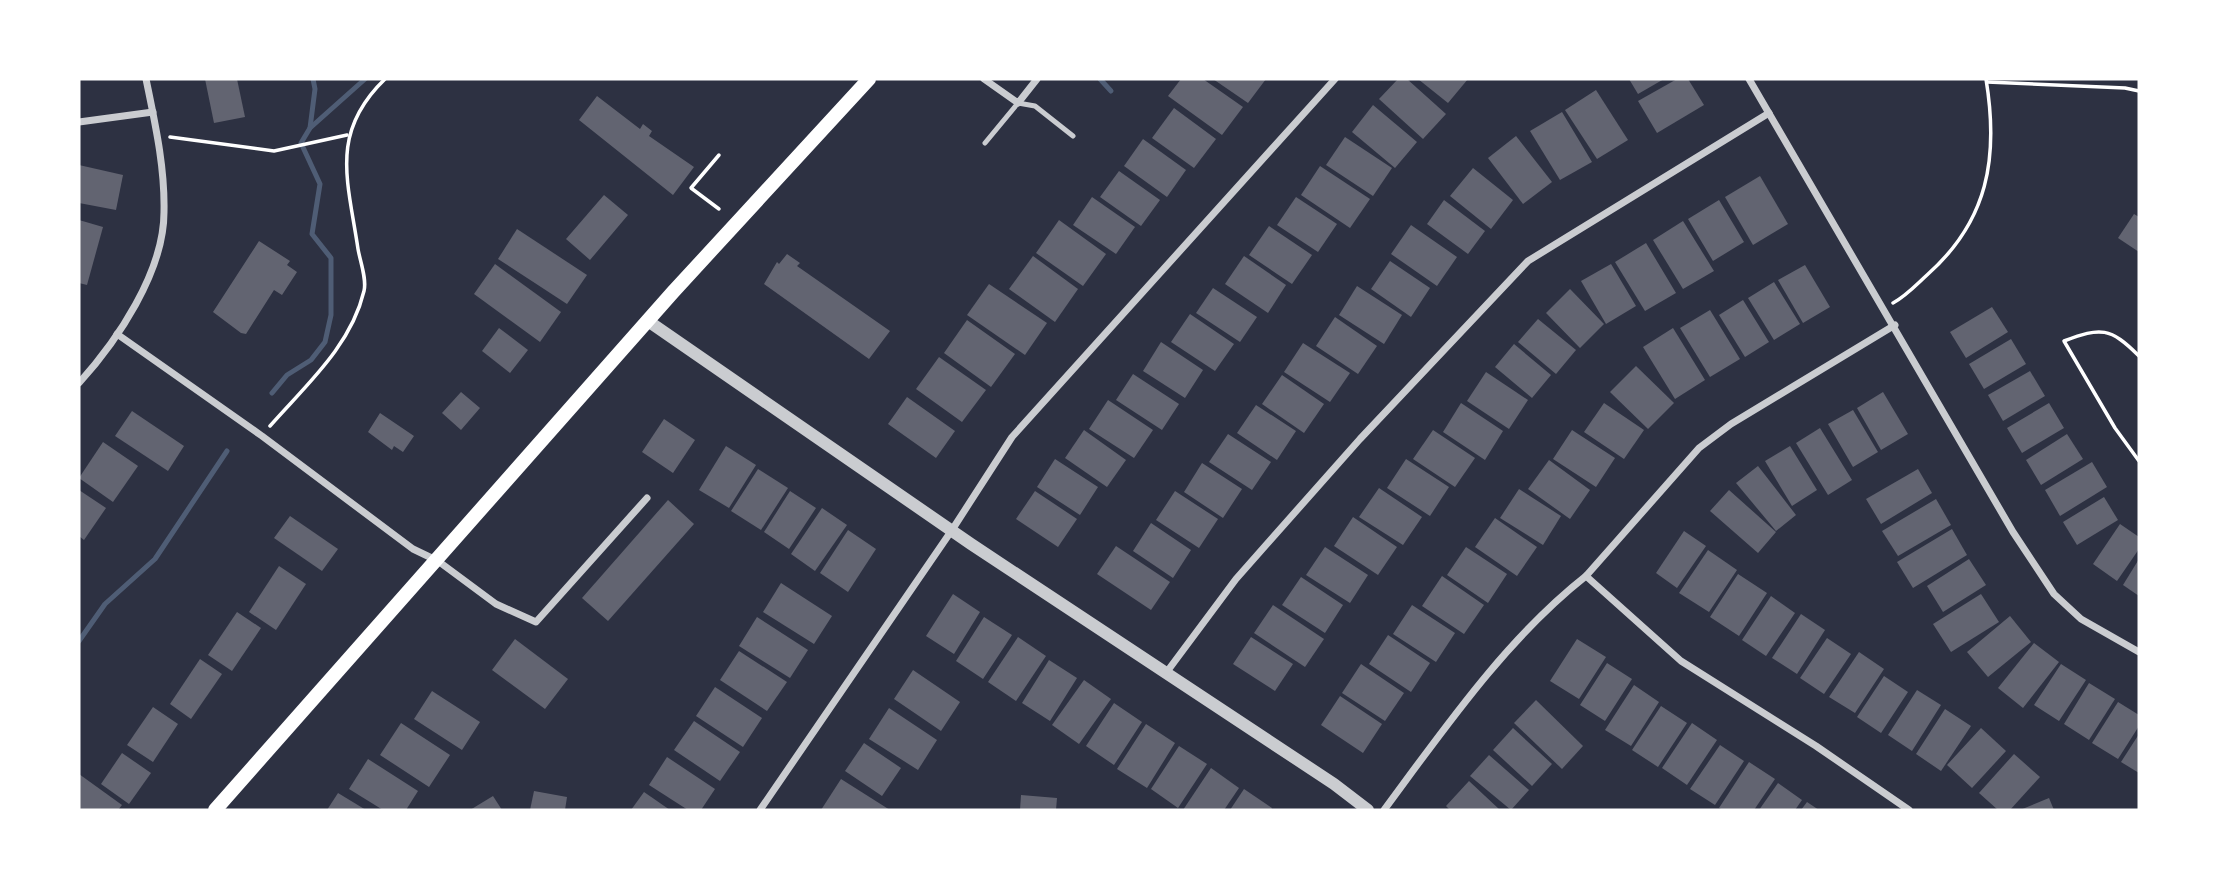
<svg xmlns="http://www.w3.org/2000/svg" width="2218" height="889" viewBox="0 0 2218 889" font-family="'Libre Baskerville',serif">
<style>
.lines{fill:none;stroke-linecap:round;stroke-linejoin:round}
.stream{stroke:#4f5d75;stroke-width:5}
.building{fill:#626471}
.path{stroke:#fff;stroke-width:3.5}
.service{stroke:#caccd0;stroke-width:5}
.minor{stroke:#caccd0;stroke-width:7}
.tertiary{stroke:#caccd0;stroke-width:12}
.secondary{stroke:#fff;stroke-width:14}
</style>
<rect width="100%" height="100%" fill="#2d3142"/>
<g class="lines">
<g class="stream">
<polyline points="1100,79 1111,91"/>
<polyline points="310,128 315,89 313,79"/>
<polyline points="272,393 287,375 311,360 325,342 331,315 331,258 312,234 320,184 301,143 310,128 365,79"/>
<polyline points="79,641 105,604 155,559 227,451"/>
</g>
</g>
<g class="building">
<polygon points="205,79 237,79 245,117 214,123"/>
<polygon points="1181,79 1203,79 1243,107 1222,135 1168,96"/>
<polygon points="1213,79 1266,79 1248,103"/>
<polygon points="1398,79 1407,79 1446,114 1423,139 1379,99"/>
<polygon points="1418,79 1468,79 1448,103"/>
<polygon points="1629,79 1664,79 1638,94"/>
<polygon points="1677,79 1688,79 1704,105 1657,133 1638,101"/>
<polygon points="1596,90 1628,140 1597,159 1565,110"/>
<polygon points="597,96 640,129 643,124 652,131 649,136 694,167 673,195 579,120"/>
<polygon points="1373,105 1417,142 1395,168 1352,132"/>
<polygon points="1174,108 1216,139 1194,168 1152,138"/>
<polygon points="1562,112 1592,162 1560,180 1530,131"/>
<polygon points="1516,136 1552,182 1523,204 1488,158"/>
<polygon points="1345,137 1392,168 1373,196 1326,165"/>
<polygon points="1143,139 1186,170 1167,197 1124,166"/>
<polygon points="79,165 123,175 116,210 79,203"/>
<polygon points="1320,166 1370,199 1350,228 1301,195"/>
<polygon points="1473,168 1513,200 1491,229 1450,196"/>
<polygon points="1119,171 1160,200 1141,226 1100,197"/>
<polygon points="1760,176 1788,224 1753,245 1725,197"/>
<polygon points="604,195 628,215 590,260 566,239"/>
<polygon points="1092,197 1135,227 1116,254 1073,225"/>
<polygon points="1296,197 1337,224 1318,252 1277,225"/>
<polygon points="1444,200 1485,231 1468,254 1427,224"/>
<polygon points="1719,200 1744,242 1713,261 1688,219"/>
<polygon points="2134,214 2139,217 2139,252 2118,238"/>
<polygon points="79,220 103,227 87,285 79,283"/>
<polygon points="1059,220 1106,254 1083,286 1036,253"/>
<polygon points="1683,221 1714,271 1683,289 1653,240"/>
<polygon points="1411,225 1457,257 1437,286 1391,254"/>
<polygon points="1269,226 1312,255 1292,284 1249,255"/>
<polygon points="517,229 587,275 567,304 498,259"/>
<polygon points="259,241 290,261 287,265 297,272 282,295 274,290 246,334 241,333 213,312"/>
<polygon points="1646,243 1676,293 1645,311 1615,262"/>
<polygon points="787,254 800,263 797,266 890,331 869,359 764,284 777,262 779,264"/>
<polygon points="1033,256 1078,289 1055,322 1009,289"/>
<polygon points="1244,256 1286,285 1268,313 1225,284"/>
<polygon points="1390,261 1430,288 1411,317 1371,289"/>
<polygon points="495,264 561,312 540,342 474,294"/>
<polygon points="1611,264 1636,306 1606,324 1581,281"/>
<polygon points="1805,265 1830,307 1803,323 1778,280"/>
<polygon points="1774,282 1800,324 1774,340 1748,298"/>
<polygon points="989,284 1047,323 1025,355 967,315"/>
<polygon points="1357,286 1402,315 1384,344 1339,315"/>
<polygon points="1213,288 1257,317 1240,342 1196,313"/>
<polygon points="1570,289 1604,324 1580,348 1546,313"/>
<polygon points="1743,300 1769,342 1745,357 1719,315"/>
<polygon points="1992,307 2008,332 1966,358 1950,332"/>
<polygon points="1710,310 1740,359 1710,377 1680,328"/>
<polygon points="1190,314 1234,344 1215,371 1171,342"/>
<polygon points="1335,317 1377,346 1358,374 1316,346"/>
<polygon points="1538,319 1576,350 1556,374 1518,342"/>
<polygon points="967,320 1015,354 991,387 944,353"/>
<polygon points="499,328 528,350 510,373 482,351"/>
<polygon points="1673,328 1705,380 1675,399 1643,347"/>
<polygon points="2011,339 2026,364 1984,389 1969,364"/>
<polygon points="1161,342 1203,370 1185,398 1143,371"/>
<polygon points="1303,343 1350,373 1330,402 1284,372"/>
<polygon points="1514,344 1551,375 1532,398 1495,367"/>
<polygon points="939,357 986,390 962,422 916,389"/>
<polygon points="1636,366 1674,403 1648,429 1610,392"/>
<polygon points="2030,371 2045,396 2003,421 1988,395"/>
<polygon points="1486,372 1528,400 1509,429 1467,401"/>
<polygon points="1133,374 1179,404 1162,430 1116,400"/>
<polygon points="1282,375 1324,404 1304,433 1262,404"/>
<polygon points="461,392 480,408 461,430 442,413"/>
<polygon points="1883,392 1908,434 1881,450 1857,408"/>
<polygon points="907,397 955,431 936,458 888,424"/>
<polygon points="1108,400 1153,430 1134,458 1089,429"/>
<polygon points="1461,403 1503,431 1485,460 1443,432"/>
<polygon points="1604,403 1644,430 1624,459 1584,432"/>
<polygon points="2049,403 2064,428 2022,453 2007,428"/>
<polygon points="1256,405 1296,431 1277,460 1237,433"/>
<polygon points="1853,410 1878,452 1853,467 1828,424"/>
<polygon points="132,411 184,446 168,471 115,436"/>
<polygon points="380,413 414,436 403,452 394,446 392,450 368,432"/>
<polygon points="664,419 695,440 673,473 642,452"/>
<polygon points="1820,428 1852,480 1828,495 1796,443"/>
<polygon points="1084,430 1126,460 1107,487 1065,458"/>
<polygon points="1433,430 1475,458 1455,487 1413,459"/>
<polygon points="1572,430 1615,458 1596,487 1553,459"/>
<polygon points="1228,434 1271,462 1252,490 1209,462"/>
<polygon points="2067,434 2083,459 2041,485 2026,460"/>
<polygon points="103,442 138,466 113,502 79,478"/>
<polygon points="726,446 756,465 729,508 699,490"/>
<polygon points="1790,446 1817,490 1792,506 1765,461"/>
<polygon points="1055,459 1098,487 1080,515 1037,487"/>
<polygon points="1406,459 1449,487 1430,516 1387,488"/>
<polygon points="1549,460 1590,490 1570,519 1528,489"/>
<polygon points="2092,462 2107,487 2060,516 2045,490"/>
<polygon points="1202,463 1242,489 1223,518 1184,492"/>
<polygon points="1758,466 1796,515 1776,531 1736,483"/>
<polygon points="758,469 788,488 761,530 731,511"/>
<polygon points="1918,469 1932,493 1881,524 1866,499"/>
<polygon points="1379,488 1422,517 1403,545 1359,517"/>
<polygon points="1519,489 1561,516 1543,545 1500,518"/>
<polygon points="79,490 106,508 84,540 79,536"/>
<polygon points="1729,490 1776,532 1758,553 1710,511"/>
<polygon points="790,491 816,508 789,549 764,532"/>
<polygon points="1035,491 1077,519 1058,547 1016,519"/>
<polygon points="1175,491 1218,519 1199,548 1156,520"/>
<polygon points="2104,497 2118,520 2077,545 2063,522"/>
<polygon points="1936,499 1951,525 1898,556 1882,531"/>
<polygon points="668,500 694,524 608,621 582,598"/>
<polygon points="822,508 847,525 815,571 791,554"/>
<polygon points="290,516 338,549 322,571 274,538"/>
<polygon points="1353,517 1397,547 1378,575 1334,546"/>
<polygon points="1495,518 1537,547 1517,576 1475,547"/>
<polygon points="1151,523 1191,550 1173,578 1133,551"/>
<polygon points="2120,524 2139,537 2139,549 2117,581 2093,564"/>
<polygon points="1952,529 1967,555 1913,588 1897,562"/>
<polygon points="848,530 876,549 848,592 820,573"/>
<polygon points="1684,531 1706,546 1677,588 1656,573"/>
<polygon points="1116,546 1170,582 1151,610 1097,574"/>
<polygon points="1325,547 1368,575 1350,603 1306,575"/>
<polygon points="1466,547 1507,574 1488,603 1447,575"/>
<polygon points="1708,550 1737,570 1709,612 1679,593"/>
<polygon points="1969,559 1986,585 1943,612 1927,586"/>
<polygon points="2139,559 2139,596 2123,585"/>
<polygon points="279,566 306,584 276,630 249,612"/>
<polygon points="1738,574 1767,593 1739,636 1710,617"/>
<polygon points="1442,576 1484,605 1464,634 1422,606"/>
<polygon points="1301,577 1343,605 1325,633 1282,605"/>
<polygon points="781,583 832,616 814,644 763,612"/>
<polygon points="953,594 980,612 954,654 926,636"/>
<polygon points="1981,594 1999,622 1951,652 1933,624"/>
<polygon points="1771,596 1795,613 1766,656 1742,640"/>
<polygon points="1273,605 1324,639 1305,667 1254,633"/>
<polygon points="1412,605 1455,633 1436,662 1393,634"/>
<polygon points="237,612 261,628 232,671 208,655"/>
<polygon points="1801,614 1825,630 1797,674 1772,658"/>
<polygon points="2010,616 2031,642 1988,677 1967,652"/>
<polygon points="757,617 808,650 790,678 739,646"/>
<polygon points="984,617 1012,635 983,679 956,661"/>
<polygon points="1388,635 1430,663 1411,692 1369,664"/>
<polygon points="1018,637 1046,656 1016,701 988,682"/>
<polygon points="1251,637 1293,664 1275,691 1233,664"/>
<polygon points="1827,638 1851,654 1824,694 1800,678"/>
<polygon points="515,639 568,679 545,709 492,670"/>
<polygon points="1577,639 1606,657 1579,699 1550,681"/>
<polygon points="2034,643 2059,662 2023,708 1998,688"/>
<polygon points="739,651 787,682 767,711 720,680"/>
<polygon points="1859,652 1884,669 1855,713 1829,697"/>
<polygon points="200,659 222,674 191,719 170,704"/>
<polygon points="1049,660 1077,678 1050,721 1022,703"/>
<polygon points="1607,663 1632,679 1605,721 1580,705"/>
<polygon points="1361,664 1404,693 1385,721 1342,693"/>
<polygon points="2061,664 2086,680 2059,721 2034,705"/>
<polygon points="913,670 960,702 941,731 894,699"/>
<polygon points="1884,676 1908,692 1881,733 1857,717"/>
<polygon points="1084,680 1111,699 1079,744 1052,725"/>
<polygon points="2089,683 2115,699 2089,740 2064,724"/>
<polygon points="1634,685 1659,702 1631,746 1605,730"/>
<polygon points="715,687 762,718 743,747 696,716"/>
<polygon points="1917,690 1941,705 1912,751 1888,735"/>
<polygon points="432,691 480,722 462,750 414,719"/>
<polygon points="1340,696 1382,724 1363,753 1321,725"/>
<polygon points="1536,700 1583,746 1562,769 1514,723"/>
<polygon points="2118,702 2139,715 2139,726 2118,759 2092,743"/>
<polygon points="1114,703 1142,722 1114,765 1086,746"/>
<polygon points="1661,706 1687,723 1658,767 1632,750"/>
<polygon points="153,707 178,724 153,762 127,745"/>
<polygon points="889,708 937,740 918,770 869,739"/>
<polygon points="1945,709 1971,726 1941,771 1916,754"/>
<polygon points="694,721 740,752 720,781 674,750"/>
<polygon points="401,723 450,755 429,787 380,755"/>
<polygon points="1692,723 1717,740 1687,785 1662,768"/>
<polygon points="1146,724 1175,743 1147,788 1117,769"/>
<polygon points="1513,728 1552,764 1532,786 1493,750"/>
<polygon points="1981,728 2006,751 1972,788 1947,765"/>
<polygon points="2139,734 2139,773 2121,762"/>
<polygon points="864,743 901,768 882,796 845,771"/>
<polygon points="1720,745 1744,761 1715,805 1690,789"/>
<polygon points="1179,746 1207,764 1178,808 1151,789"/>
<polygon points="122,753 151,773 129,804 101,784"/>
<polygon points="2014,754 2040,777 2010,810 1998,810 1979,793"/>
<polygon points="1489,755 1529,790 1511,810 1470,776"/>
<polygon points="667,757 715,789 701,810 688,810 649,785"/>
<polygon points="368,759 418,791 406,810 383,810 349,789"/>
<polygon points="1749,762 1775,779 1754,810 1723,810 1719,808"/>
<polygon points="1211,768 1239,788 1224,810 1183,810"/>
<polygon points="79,774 122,805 118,810 79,810"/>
<polygon points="841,779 890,810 821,810"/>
<polygon points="1469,781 1500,810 1450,810 1446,806"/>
<polygon points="1778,783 1802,800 1795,810 1759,810"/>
<polygon points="1244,789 1272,808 1271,810 1230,810"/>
<polygon points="534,791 567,797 565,810 530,810"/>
<polygon points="644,792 670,810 631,810"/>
<polygon points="338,793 366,810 327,810"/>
<polygon points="1021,795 1057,798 1056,810 1020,810"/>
<polygon points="493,796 502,810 470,810"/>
<polygon points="2049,798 2054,810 2020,810"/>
<polygon points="1807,802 1819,810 1801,810"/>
</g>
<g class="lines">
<g class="path">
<polyline points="1987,82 2125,88 2139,91"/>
<polyline points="170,137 274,151 347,135"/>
<polyline points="719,155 691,188 719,209"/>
<path d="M1893,303C1906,296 1916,285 1927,275C1988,221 1999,158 1986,79"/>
<path d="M2139,356C2110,327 2101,327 2064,341L2115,428L2139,461"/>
<path d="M270,426C306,385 351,346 364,291C367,279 360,261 358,249C348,181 329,133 385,79"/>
</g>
<polyline class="service" points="985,143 1018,103 1035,106 1073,136"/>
<g class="minor">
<polyline points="984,79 1018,103 1037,79"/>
<polyline points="1749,79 2013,532 2054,594 2081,619 2139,652"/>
<polyline points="79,122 153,112"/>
<polyline points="117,334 262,436 413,549 438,561 496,604 536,622 647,498"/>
<path d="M79,383C117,341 164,272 164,212C165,167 155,123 146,79"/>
<polyline points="1586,576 1681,661 1816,746 1909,810"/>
<polyline points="1166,673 1236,579 1266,545 1360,439 1528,261 1769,113"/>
<polyline points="760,810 952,530 1012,437 1335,79"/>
<path d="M1384,810C1444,729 1506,639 1586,576L1699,448L1731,424L1895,325"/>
</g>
<polyline class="tertiary" points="648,321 971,544 1334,784 1368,810"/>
<polyline class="secondary" points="215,810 673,292 869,79"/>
</g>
<rect width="2218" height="889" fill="none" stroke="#ffffff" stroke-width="161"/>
</svg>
